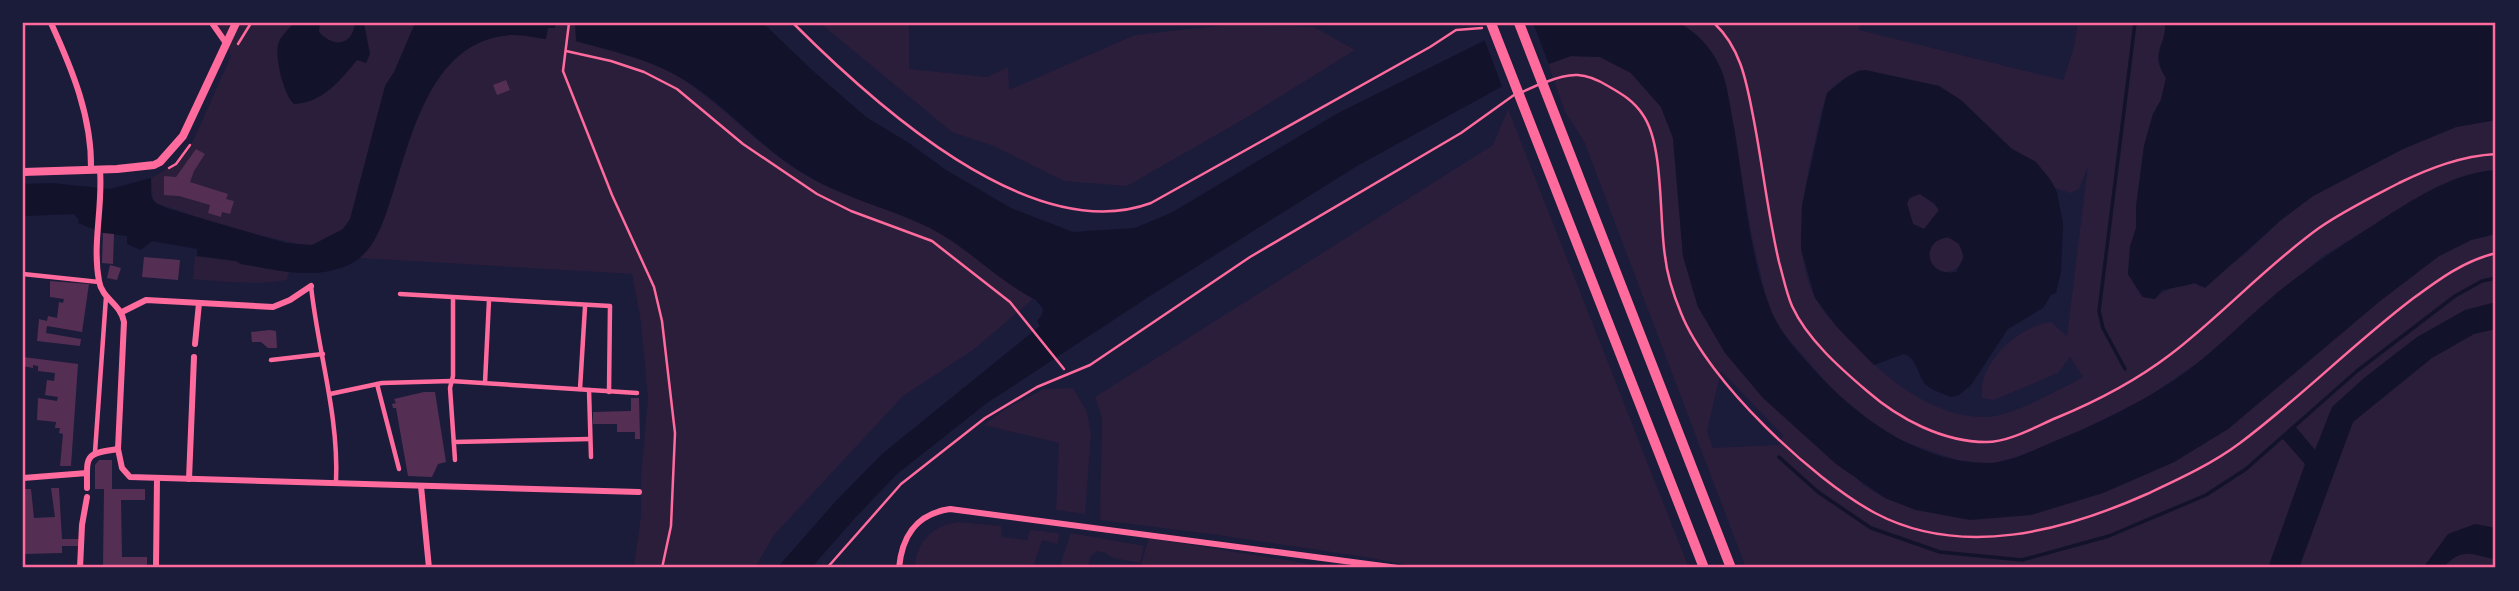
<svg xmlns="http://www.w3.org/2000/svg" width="2519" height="591" viewBox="0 0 2519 591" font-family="'Roboto Serif',serif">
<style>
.green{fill:#2a1e3b;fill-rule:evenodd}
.water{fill:#12122b;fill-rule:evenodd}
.pier{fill:#1b1b3a}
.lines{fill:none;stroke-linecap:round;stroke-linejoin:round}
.stream{stroke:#12122b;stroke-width:3.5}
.building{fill:#542f53}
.path{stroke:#ff6b9d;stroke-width:2.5}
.service{stroke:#ff6b9d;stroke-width:2.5}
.pedestrian{stroke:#ff6b9d;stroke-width:4.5}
.minor{stroke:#ff6b9d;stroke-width:6}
.tertiary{stroke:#ff6b9d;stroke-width:8}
.trunk{stroke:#ff6b9d;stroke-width:10}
.neatline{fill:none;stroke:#ff6b9d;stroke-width:2.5}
</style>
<rect width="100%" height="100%" fill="#1b1b3a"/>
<g class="green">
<path d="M216,23H582L579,42C610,51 646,58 674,74C722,103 758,147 805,175C844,197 888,207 928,227C965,246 998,274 1033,299L973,350L903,396L774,535L755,568H634L641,516V479L648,398L641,322L632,274L360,258L232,229L153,202L151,178L176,164L194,139L231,56Z"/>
<polygon points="820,23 909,23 909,69 987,77 1008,67 1009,90 1135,35 1235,24 1314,27 1355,50 1239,122 1127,186 1064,181 994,146 952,132"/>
<path d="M1677,23H1860L1859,30L2063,80L2073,51L2078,23H2165C2167,46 2148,52 2166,78L2161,100L2153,114L2144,146L2136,207V228L2130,247L2128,274L2142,297L2155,299C2164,288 2181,286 2195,283L2200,287L2244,255L2281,220L2313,196L2403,149L2456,127L2496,120V170L2485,171L2456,179L2424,195L2323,256L2205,358L2146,398L2076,433L2017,457L1990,464L1957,460L1899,440L1867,419L1834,391L1784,334L1773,315L1765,293L1752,237L1727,91L1686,26ZM1865,70L1939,86L2012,149L2036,162L2055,188L2070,193L2079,189L2088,166L2067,336L2051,322C2019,326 1977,363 1982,398L1994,400L2058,373L2070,357L2083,377C2059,390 2011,417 1985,417C1930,418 1880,373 1846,336C1835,325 1823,312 1816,299C1790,250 1804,188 1816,137C1819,124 1821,108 1827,95C1832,84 1853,72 1865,70Z"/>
<path d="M1571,56L1600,57L1631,73L1661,107L1673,138L1683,256L1698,307L1863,485L1885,498L1916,510L2103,493L2174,462L2228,429L2380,301L2439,256L2471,240L2496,234V568H1746L1584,141L1565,112L1548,64ZM1721,371L1783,435L1779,445L1713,448L1707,431Z"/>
<polygon points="1508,109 1689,568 1423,568 1365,557 1218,535 1100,520 1102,417 1095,397 1493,145"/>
<polygon points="1914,194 1920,194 1934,204 1939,210 1925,229 1913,224 1907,203"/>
<circle cx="1946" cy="255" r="17"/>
<path d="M195,256L236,261L241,264L289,272L287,280C255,285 225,282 193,279Z"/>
<polygon points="1073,388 1087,412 1091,434 1085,514 1056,510 1059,443 984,425 1007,408 1044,389"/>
<path d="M958,522L1001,526L1002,537L1027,540L1030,530L1059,533L1058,544L1042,540L1033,568H915C916,542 933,525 958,522Z"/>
<polygon points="1071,533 1144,546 1140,563 1113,558 1104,552 1097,551 1090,557 1088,568 1059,568"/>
<polygon points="1149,538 1334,568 1140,568"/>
</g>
<g class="water">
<path d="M294,23H320L319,32C334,48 352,46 355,23H364L370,54L366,63L357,60C340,81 322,103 294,104C284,95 275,59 278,45C280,36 289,29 294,23Z"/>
<path d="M415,23H556L555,28H548L546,39C536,38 525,35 514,35C428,37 410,144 388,208C380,231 371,256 346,266C311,280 277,270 241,264L236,261L197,256V249L152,241L141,250L127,244V236L103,233L78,223L79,220L74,214L23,216V184L52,183L110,189L151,178C151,196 148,200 166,208L286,243L312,245L343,229L350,219L385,86L394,72Z"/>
<path d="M575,23H763L813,71L866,117L909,143L946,170L1011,208L1073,232L1135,228L1171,213L1338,113L1514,26L1524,23H1677C1696,30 1713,50 1721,69C1728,86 1730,108 1734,127C1744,185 1749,258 1772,313C1781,334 1799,353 1814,370C1858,418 1920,463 1987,463C2010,463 2034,450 2055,441C2097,424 2139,404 2176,379C2211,355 2239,325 2271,298C2305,269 2341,246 2378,222C2412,200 2454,172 2496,170V234L2471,240L2439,256L2380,301L2228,429L2174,462L2103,493L2031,515L1970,520L1916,510L1885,498L1836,464L1763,398L1725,353L1698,307L1683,256L1673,138L1661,107L1631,73L1600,57L1571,56L1532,70L1357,166L1153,294L987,403L897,474L855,518L811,568H777L835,502L882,454L1040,326L1037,321L1042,315L1043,309L1036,300C997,281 966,245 926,226C885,207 841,197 803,173C756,145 721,98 672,73C642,57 607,50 576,41Z"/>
<path d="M2165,23H2496V120L2456,127L2403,149L2313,196L2281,220L2205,288L2195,283L2188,285L2162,290L2155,299L2143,297L2128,274L2130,247L2136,228V207L2144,146L2153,114L2161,100L2166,78C2149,51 2167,46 2165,23Z"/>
<path d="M1865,70L1939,86L1961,100L2012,149L2036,162L2050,179L2057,192L2063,224L2061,272L2056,293L2051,295L2043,308L2008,329L1971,385L1959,395L1951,397C1943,394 1932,390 1926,385C1917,375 1918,359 1904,354L1874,365L1838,328L1815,298L1801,249L1802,205L1827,93L1847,77L1858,71ZM1920,194L1934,203L1939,210L1924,229L1913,224L1907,204L1909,198ZM1948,237L1959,244L1964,257L1956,272C1926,278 1919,241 1948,237Z"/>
<polygon points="2496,302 2496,329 2474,334 2432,358 2353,422 2299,568 2268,568 2305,464 2282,438 2295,426 2315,450 2332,407 2364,378 2417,337 2465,310"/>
<path d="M2475,524L2496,528V560C2471,554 2462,547 2443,568H2423L2448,534Z"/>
</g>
<polygon class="pier" points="1512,23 1533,23 1550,67 1503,89 1483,36"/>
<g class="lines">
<g class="stream">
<polyline points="2125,369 2103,328 2099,311 2135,23"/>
<polyline points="1779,457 1818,492 1871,528 1940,552 2022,560 2109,536 2206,495 2246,469 2357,371 2455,296 2482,281 2496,278"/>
</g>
</g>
<g class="building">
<polygon points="506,80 510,90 497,95 493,85"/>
<polygon points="196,149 205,154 194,171 190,182 228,194 226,199 234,201 230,214 222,212 221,217 208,213 210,205 179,196 164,195 164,176 176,177"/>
<polygon points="103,233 114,234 113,264 102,263"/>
<polygon points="144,257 180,260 178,280 142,277"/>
<polygon points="110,265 121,268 117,280 107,278"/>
<polygon points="50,281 89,284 82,332 47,326 46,333 81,339 80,346 37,341 39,319 47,321 48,316 57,318 59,302 63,303 64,299 50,297"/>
<polygon points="270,330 276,331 277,348 268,348 261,342 252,342 251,332"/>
<polygon points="23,357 78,364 71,466 60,466 63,434 59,433 60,428 55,428 56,422 37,420 38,398 57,401 58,397 45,395 47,380 54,381 55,373 38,371 38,366 33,365 33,368 23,366"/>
<polygon points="424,392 435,392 446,462 438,464 432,477 408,476 396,408 393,408 392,404 396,403 394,399"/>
<polygon points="631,398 639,398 640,439 635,439 635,432 617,432 617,424 593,424 593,412 631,411"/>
<polygon points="99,460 112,460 112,489 145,489 145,500 121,500 122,557 147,557 147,566 103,566 104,489 95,489 95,465"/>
<polygon points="51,488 59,488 62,539 79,539 78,546 62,546 62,553 23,554 23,489 31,489 34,518 55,517"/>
</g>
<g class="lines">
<g class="path">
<polyline points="569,23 563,71 612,195 654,287 662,321 675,433 671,526 662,568"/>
<path d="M793,23C871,101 1030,248 1151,203L1430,47L1456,30L1482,28"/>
<path d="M1714,23C1742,49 1747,85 1754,121C1763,168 1768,215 1779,262C1783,276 1786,292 1792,306C1807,339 1840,368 1867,391C1899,419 1943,442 1986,442C2009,442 2035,427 2056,418C2095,402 2137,380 2171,354C2222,315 2266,266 2319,228C2343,211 2372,197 2399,183C2430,168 2461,156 2496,154"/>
<polyline points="238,44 251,23"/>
<polyline points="566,51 611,61 644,72 677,89 743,144 817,194 851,211 932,241 1010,302 1064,369"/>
<polyline points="169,168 176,164 190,145"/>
</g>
<g class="service">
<path d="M1546,82C1571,72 1585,72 1608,86C1622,94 1634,101 1643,115C1664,145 1659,219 1665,256C1667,275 1674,296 1681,313C1708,381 1812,479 1875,513C1962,559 2064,531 2147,494C2179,479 2212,464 2240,443C2299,399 2352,345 2411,300C2438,280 2463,261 2496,253"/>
<polyline points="1520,93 1540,84"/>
<polyline points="827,568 901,484 985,418 1037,387 1090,365 1250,257 1461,133 1514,95"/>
</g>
<g class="pedestrian">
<polyline points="23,274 99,282"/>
<path d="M311,286C318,352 339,415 336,482"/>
<polyline points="400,294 610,306 609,392"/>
<polyline points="453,298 453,376 450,388 455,460"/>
<polyline points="271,360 323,354"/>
<polyline points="485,383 489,300"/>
<polyline points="377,384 399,469"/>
<polyline points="580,389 585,307"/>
<polyline points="589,390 591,457"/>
<polyline points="330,394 382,383 451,381 637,393"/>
<polyline points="454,442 590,439"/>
<polyline points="95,452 106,297"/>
</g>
<g class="minor">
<path d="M51,23C72,69 92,117 91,169"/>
<polyline points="212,23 226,43"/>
<path d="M100,170C103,207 92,244 99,281C102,299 121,304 124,322L118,449L122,468L130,477L639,492"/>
<polyline points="122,312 146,300 273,307 290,300 311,286"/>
<polyline points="195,344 199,303"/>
<polyline points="23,478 87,473"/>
<polyline points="189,479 194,357"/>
<polyline points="421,486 429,568"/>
<path d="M87,488C87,455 84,454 118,449"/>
<polyline points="80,568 82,525 87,497"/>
<polyline points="156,568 157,478"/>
<path d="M899,568C902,536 916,514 950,509L1398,568"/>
</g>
<polyline class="tertiary" points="23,172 117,169 154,165 160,162 183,136 236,23"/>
<g class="trunk">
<polyline points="1491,23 1704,568"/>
<polyline points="1519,23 1731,568"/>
</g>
</g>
<rect width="2519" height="591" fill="none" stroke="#1b1b3a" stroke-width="49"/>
<rect x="24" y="24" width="2470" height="542" class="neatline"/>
</svg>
